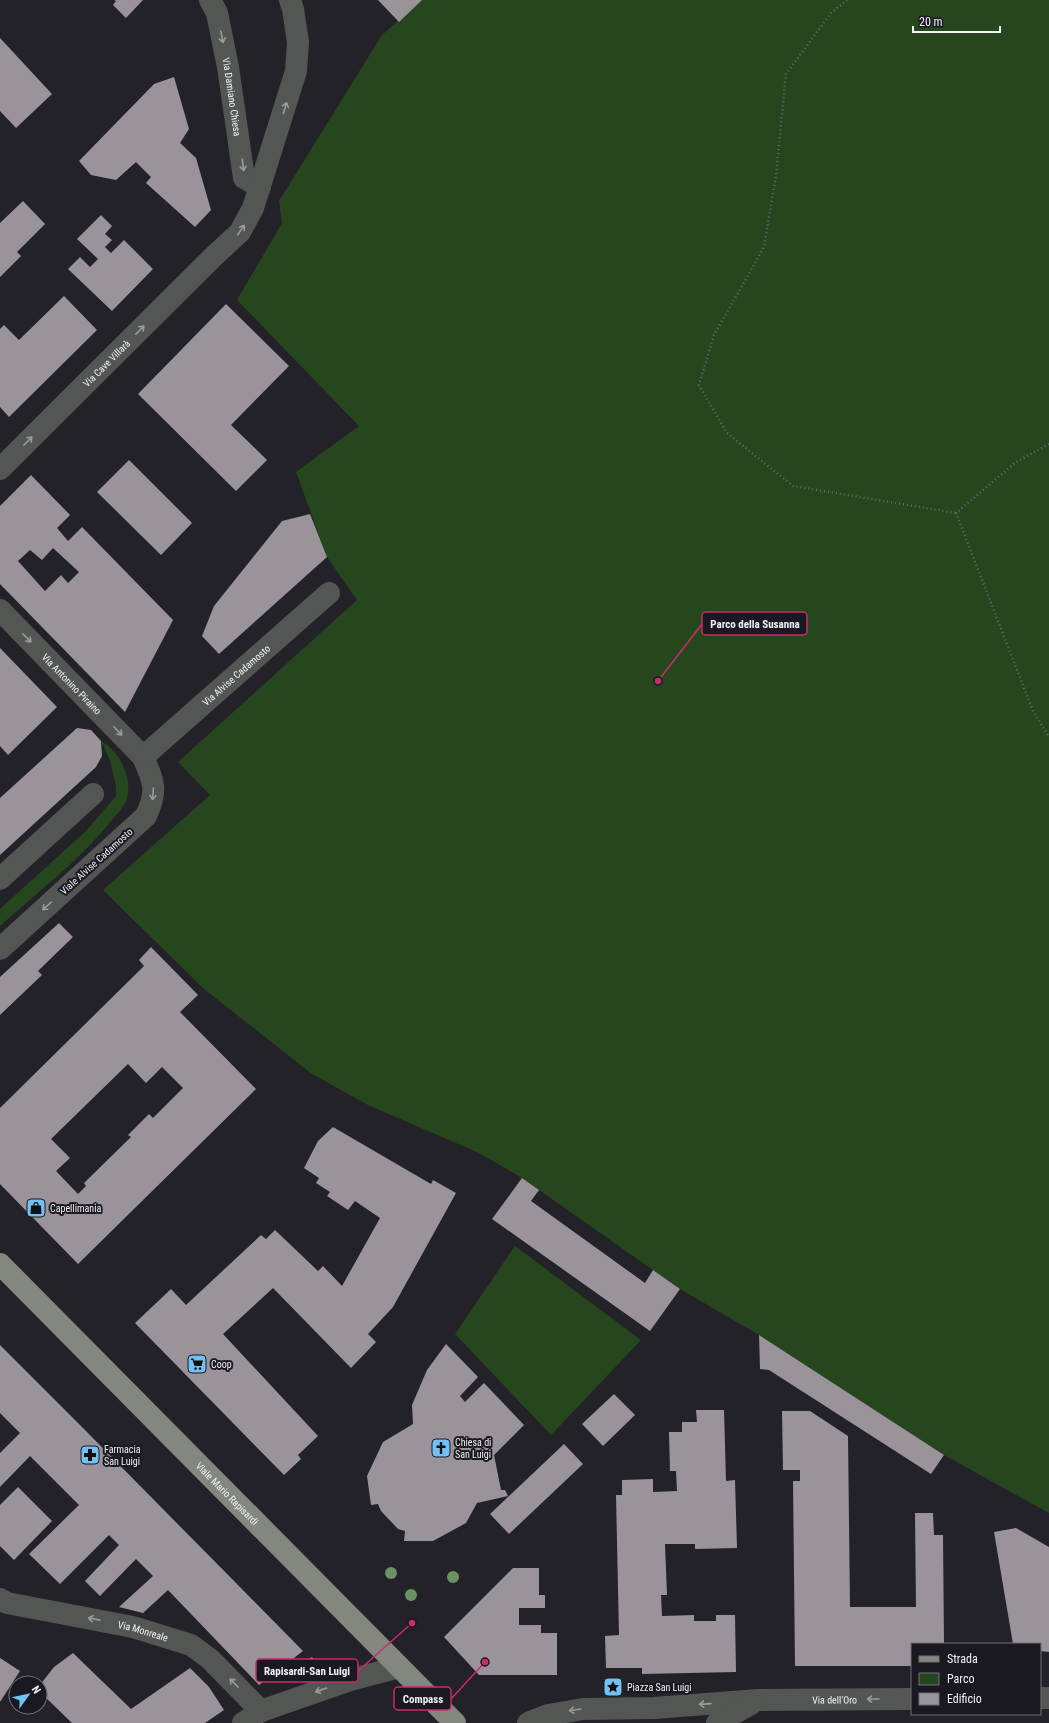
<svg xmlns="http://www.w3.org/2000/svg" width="1049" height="1723" viewBox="0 0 1049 1723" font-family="'Roboto Condensed',sans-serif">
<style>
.green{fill:#26471e}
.building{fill:#9a939a;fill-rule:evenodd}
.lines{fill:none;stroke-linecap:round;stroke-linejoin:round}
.path{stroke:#6a696f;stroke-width:2.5;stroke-dasharray:1 3;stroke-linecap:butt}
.street{stroke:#535652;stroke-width:22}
.primary{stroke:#838780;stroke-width:22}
.tree{fill:#699363}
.oneway{stroke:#9b9c9c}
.labels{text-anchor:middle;stroke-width:4;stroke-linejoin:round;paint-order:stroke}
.street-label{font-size:10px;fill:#f2f1f6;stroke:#1a1820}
.poi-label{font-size:10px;fill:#f2f1f6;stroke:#1a1820;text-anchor:start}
.leader{fill:none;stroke:#c72e6a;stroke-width:1.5}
.callout-dot{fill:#c72e6a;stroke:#1a1820;stroke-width:1.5}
.callout{fill:#1a1820;stroke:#c72e6a;stroke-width:1.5}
.callout-label{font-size:11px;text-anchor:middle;font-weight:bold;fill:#f2f1f6}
</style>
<rect width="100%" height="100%" fill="#232229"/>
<g class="green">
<polygon points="422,0 1049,0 1049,1513 944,1455 759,1335 680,1289 522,1178 479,1153 368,1105 312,1074 204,989 103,890 210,795 178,762 357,600 327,557 296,472 359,426 237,300 282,223 279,201 382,35"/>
<path d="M101,741C120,751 134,780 126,801C123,808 116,815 111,821C80,860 38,892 0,926V909L86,831L116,796V787L110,760Z"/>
<polygon points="515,1246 641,1340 551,1435 455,1334"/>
</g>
<g class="building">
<polygon points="114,0 143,0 126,18 113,5 116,1"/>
<polygon points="378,0 422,0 399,22"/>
<polygon points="0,38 52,94 16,128 0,111"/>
<polygon points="174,77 189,129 180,143 196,158 211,210 195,227 146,183 151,177 136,162 116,180 91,175 79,161 154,84"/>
<polygon points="23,201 45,224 17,252 21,256 0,277 0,223"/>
<polygon points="101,215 112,226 105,234 112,240 105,247 111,253 124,240 153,269 112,311 68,269 80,257 90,267 98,259 77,239"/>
<polygon points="64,296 97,330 9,417 0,407 0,329 4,325 19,340"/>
<polygon points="226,304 289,366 231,425 267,460 236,491 138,394"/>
<polygon points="129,460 192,523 161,555 97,492"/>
<path d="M31,475L70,515L57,528L68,541L82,527L173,620L125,712L0,584V506ZM53,548L79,572L68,583L61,575L45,591L18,561L30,550L42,560Z"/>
<polygon points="310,514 327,557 219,654 202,636 214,606 282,521"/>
<polygon points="0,648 57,707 8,755 0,746"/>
<polygon points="77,728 91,730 101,741 102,756 96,767 0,855 0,798"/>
<polygon points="59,923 73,937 38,971 42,975 0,1015 0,977"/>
<path d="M151,947L198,995L180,1012L256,1089L78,1264L0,1184V1108L144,966L139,960ZM128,1064L146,1083L162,1067L183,1088L153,1118L149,1114L128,1135L131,1137L84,1183L86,1186L78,1194L56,1171L70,1158L51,1139Z"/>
<polygon points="333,1127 431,1184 433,1180 456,1193 393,1307 368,1334 376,1342 351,1368 273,1288 223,1334 318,1436 298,1455 301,1459 284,1475 135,1323 171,1289 186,1305 261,1235 266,1239 275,1230 318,1271 323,1266 342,1286 380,1218 355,1201 348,1210 327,1196 330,1192 316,1183 319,1178 304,1168 318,1141"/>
<polygon points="522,1178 539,1190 531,1201 645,1283 653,1270 680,1289 650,1331 492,1219"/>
<polygon points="759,1335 944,1455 931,1474 769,1370 760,1369"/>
<polygon points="446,1344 478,1377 460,1396 465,1402 484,1383 524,1425 494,1455 501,1490 505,1490 508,1496 477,1503 466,1523 433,1541 404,1541 405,1531 398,1529 381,1511 378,1504 371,1505 367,1476 383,1442 413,1424 412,1405 427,1370"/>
<polygon points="0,1345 83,1428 303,1651 259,1685 168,1590 143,1613 119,1607 153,1576 136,1559 100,1596 85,1581 119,1545 109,1535 60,1584 29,1554 79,1505 30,1456 0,1487 0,1453 20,1433 0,1413"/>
<polygon points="614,1394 635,1415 603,1446 582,1424"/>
<polygon points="696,1410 724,1410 726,1481 735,1480 737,1548 695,1549 695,1544 665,1544 667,1595 661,1595 662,1616 694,1615 694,1621 716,1621 716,1615 735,1615 736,1672 642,1674 642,1668 606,1668 605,1636 619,1635 616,1495 622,1495 622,1480 653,1479 653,1492 677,1491 676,1471 670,1471 669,1432 682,1432 682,1422 697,1422"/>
<polygon points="782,1411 810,1411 848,1436 850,1607 916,1607 915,1513 933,1513 934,1535 943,1535 944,1644 912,1644 912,1666 795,1666 793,1481 800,1481 800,1470 783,1470"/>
<polygon points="564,1444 583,1464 509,1534 490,1514"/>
<polygon points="18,1487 52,1521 14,1560 0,1546 0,1505"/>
<polygon points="1016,1528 1049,1547 1049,1652 1040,1651 1040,1644 1013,1644 994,1532"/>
<polygon points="513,1568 539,1568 539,1595 545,1595 545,1608 519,1608 519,1625 541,1625 541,1633 557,1633 557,1675 479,1675 444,1637"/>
<polygon points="73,1653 131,1709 190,1668 209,1687 224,1710 205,1723 72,1723 40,1692 40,1685 54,1667"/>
<polygon points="312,1657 318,1666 313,1669 307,1660"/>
<polygon points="0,1658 20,1671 0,1702"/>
</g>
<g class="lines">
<g class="path">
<polyline points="847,0 831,13 786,74 776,175 764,247 714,335 699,385 727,433 793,486 956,513"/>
<polyline points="1049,444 1016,462 956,513 1033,711 1049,737"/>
</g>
<g class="street">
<path id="s1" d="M210,0L217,13L228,67L244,178L260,187"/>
<path id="s2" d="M0,469L213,257L240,232L253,208L296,71L298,42L293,9L290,0"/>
<path id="s3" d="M0,610L143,757C154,782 158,790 146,816L0,949"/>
<path id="s4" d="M143,757L329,593"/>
<polyline points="0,879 93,794"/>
<path id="s5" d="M0,1599L7,1603L133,1627L191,1645L210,1659L261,1711"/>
<polyline points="1040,1698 1049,1698"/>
<polyline points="243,1723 261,1711 350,1680 399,1667"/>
<path id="s6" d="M528,1723L548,1715L583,1709L654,1708L758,1700L912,1699"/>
<polyline points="717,1723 751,1704"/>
</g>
<path class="primary" id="s7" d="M0,1264L455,1723"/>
</g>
<g class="tree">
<circle cx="391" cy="1573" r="6"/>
<circle cx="453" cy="1577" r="6"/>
<circle cx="411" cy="1595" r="6"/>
</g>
<defs><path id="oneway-shaft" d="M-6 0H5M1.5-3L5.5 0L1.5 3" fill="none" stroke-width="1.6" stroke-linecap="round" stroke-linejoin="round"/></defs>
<g class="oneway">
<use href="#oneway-shaft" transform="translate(222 37) rotate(78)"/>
<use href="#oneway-shaft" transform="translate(285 108) rotate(-73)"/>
<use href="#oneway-shaft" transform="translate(243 165) rotate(83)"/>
<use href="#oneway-shaft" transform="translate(241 230) rotate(-55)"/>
<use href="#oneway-shaft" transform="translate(140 330) rotate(-45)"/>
<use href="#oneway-shaft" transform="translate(28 441) rotate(-45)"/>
<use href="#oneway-shaft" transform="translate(27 638) rotate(46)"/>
<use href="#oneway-shaft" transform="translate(118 731) rotate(46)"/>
<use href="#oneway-shaft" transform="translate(153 794) rotate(94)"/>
<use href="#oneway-shaft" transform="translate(47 906) rotate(138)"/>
<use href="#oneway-shaft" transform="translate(94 1619) rotate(-169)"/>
<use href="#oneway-shaft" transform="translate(234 1683) rotate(-134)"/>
<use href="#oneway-shaft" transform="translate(321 1690) rotate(161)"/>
<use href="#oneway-shaft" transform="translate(873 1699) rotate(180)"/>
<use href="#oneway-shaft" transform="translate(705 1704) rotate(176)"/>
<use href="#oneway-shaft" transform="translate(575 1710) rotate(171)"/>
</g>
<defs>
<g id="shop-square" transform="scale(1)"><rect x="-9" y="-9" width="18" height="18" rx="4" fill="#71c1f4" stroke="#1a1820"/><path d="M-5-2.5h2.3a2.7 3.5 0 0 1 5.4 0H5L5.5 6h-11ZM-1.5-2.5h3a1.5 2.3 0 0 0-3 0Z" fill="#111"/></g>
<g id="supermarket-square" transform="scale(1)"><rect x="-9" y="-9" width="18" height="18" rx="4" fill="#71c1f4" stroke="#1a1820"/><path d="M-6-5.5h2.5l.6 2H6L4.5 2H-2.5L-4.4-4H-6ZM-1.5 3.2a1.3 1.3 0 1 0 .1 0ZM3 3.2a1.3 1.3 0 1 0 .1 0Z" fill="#111"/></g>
<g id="church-square" transform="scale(1)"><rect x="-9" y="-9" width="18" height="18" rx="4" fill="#71c1f4" stroke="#1a1820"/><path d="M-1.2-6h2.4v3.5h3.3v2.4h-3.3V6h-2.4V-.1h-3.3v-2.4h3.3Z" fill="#111"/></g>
<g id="pharmacy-square" transform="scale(1)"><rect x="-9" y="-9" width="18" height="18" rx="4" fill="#71c1f4" stroke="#1a1820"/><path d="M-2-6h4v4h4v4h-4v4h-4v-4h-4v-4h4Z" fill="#111"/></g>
<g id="sight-square" transform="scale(1)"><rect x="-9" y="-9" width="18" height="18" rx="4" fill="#71c1f4" stroke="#1a1820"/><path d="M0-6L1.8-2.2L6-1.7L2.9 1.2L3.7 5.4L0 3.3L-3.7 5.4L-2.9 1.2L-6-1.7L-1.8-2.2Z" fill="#111"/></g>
</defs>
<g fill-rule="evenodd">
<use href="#shop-square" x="36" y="1208"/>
<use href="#supermarket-square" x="197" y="1364"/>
<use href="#church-square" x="441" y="1448"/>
<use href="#pharmacy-square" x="90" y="1455"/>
<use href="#sight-square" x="613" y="1687"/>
</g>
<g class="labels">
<g class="street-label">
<text dy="4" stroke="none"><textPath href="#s1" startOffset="100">Via Damiano Chiesa</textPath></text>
<text dy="4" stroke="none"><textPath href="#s2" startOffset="150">Via Cave Villarà</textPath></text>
<text dy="4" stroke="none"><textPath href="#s4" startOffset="124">Via Alvise Cadamosto</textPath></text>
<text dy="4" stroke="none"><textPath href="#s3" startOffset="103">Via Antonino Piraino</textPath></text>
<text transform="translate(96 861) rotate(-42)" y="4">Viale Alvise Cadamosto</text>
<text dy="4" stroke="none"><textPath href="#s7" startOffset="323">Viale Mario Rapisardi</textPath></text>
<text dy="4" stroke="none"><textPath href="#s5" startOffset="147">Via Monreale</textPath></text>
<text dy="4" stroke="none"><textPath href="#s6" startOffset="309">Via dell'Oro</textPath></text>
</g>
<g class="poi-label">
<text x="50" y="1212">Capellimania</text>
<text x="211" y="1368">Coop</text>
<text x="455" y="1446">Chiesa di<tspan x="455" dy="12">San Luigi</tspan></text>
<text x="104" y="1453">Farmacia<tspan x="104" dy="12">San Luigi</tspan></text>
<text x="627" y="1691">Piazza San Luigi</text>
</g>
</g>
<path class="leader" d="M658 681L702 624M412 1623L358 1671M485 1662L451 1699"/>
<g class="callout-dot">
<circle cx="658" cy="681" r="4"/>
<circle cx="412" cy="1623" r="4"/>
<circle cx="485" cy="1662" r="4"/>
</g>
<g class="callout">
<rect x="702" y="612" width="105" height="23" rx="4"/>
<rect x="256" y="1659" width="102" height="23" rx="4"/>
<rect x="394" y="1687" width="57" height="23" rx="4"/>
</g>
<g class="callout-label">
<text x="755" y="628">Parco della Susanna</text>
<text x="307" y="1675">Rapisardi-San Luigi</text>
<text x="423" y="1703">Compass</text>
</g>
<rect x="911" y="1643" width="130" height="72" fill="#1a1820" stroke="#706f76"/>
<rect x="919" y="1656" width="20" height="6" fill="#838780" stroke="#706f76"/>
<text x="947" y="1663" font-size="12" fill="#f2f1f6">Strada</text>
<rect x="919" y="1673" width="20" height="12" fill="#26471e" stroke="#706f76"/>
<text x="947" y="1683" font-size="12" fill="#f2f1f6">Parco</text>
<rect x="919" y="1693" width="20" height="12" fill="#9a939a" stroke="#706f76"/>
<text x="947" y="1703" font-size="12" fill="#f2f1f6">Edificio</text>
<g transform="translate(28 1695) rotate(57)"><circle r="19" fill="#1a1820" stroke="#706f76"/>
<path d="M0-3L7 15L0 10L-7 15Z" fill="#71c1f4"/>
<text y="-6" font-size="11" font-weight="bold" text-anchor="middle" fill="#f2f1f6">N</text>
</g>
<path d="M913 26v6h87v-6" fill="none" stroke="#f2f1f6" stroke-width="2"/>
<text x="919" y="26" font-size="12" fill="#f2f1f6" stroke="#1a1820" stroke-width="3" paint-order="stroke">20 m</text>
</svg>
